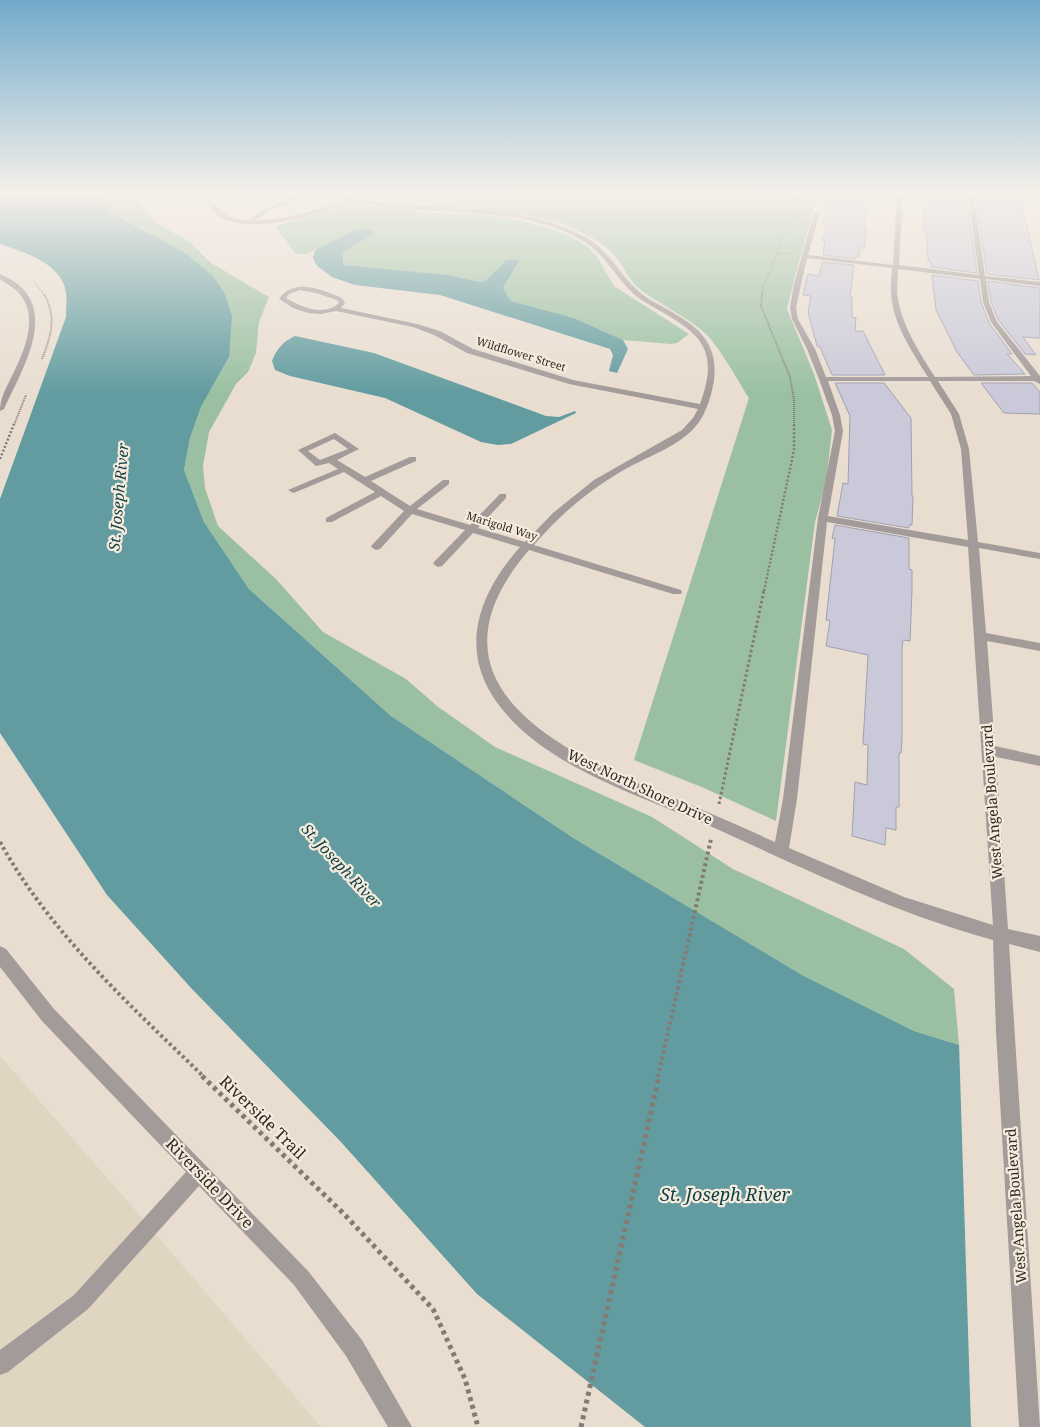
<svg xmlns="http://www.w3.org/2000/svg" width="1040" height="1427" viewBox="0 0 1040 1427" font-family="'Noto Serif',serif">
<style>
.industrial{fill:#dfd5c0}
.green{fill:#9ac0a1}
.water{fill:#629ca0}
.pier{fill:#e9ddd0}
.building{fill:#cac9d9;stroke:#a1a0b0}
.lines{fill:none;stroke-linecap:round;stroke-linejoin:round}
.path-far5{stroke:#837b73;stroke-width:1;stroke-dasharray:1 1;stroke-linecap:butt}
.path-far4{stroke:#837b73;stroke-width:2;stroke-dasharray:1 1;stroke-linecap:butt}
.path-far3{stroke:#837b73;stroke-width:2.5;stroke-dasharray:2 2;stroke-linecap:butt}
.path-far2{stroke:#837b73;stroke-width:3;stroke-dasharray:2.5 2.5;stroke-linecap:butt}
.path-far1{stroke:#837b73;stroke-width:4;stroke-dasharray:3 3;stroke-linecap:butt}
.path{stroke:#837b73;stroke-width:5;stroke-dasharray:4 4;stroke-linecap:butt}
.minor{fill:#a39a9a;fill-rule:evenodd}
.labels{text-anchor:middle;stroke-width:4.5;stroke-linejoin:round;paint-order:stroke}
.far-street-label{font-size:11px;fill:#2e2a25;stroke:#f7ebdd}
.street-label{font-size:14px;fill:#2e2a25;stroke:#f7ebdd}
.water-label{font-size:15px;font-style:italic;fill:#0e4448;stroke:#f7ebdd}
.near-street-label{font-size:16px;fill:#2e2a25;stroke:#f7ebdd}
.near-water-label{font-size:18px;font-style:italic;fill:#0e4448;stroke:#f7ebdd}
</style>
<rect width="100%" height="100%" fill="#e9ddd0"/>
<polygon class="industrial" points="0,1056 123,1196 321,1427 0,1427"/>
<g class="green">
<polygon points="104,194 126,194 141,205 157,223 191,243 211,263 269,297 259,322 256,353 248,372 236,384 209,432 203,466 205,488 218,526 276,579 323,632 406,679 437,706 495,747 652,817 733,869 904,949 954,989 959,1045 914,1031 802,975 575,839 391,716 249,589 204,522 184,470 190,438 201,407 229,357 149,232 111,212 102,198"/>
<path d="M411,194H818L795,276L787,309L814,374L832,430L826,482L815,522L776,821L704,788L634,760L749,398C738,381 720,348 707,335C687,316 662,306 641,290C627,279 622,260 608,249C561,210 491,212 433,207L441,198Z"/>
<polygon points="352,204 421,212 493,216 522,221 552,229 571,237 587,246 597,257 614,286 689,334 677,343 671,344 623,340 574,318 511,301 503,288 519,261 506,260 485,281 481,282 448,275 355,267 343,265 343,253 375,233 355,230 307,254 296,254 275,226"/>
</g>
<g class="water">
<path d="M0,194H104L102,198L111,212L185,253L213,276L225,294L232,316L229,357L201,407L190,438L184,470L204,522L249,589L391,716L575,839L802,975L914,1031L1040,1070V1427H645L477,1294L341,1142L192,989L107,895L0,733V499L66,317C66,309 67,301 66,293C63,264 24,252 0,244Z"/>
<polygon points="362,229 370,229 375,233 343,253 343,265 448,275 481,282 485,281 506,260 518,260 519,261 503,288 511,301 574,318 623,340 628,349 617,373 609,371 613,355 610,349 440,295 355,285 332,277 317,266 313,258 315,250 355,230"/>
<path d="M295,336L374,353L546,416L559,417L575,411L576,413L511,444L498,445L481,442L385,398L290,376L275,370L272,361C277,348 283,342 295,336Z"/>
</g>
<polygon class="pier" points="959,1042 1040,1067 1040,1427 971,1427"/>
<g class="building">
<polygon points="829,194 870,194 864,230 867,231 864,248 860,248 859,257 855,257 855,259 823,255 825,241 822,240 827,224 823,224"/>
<polygon points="925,194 966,195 977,273 931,267 931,262 928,261 928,255 927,255 927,233 923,232"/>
<polygon points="999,194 1018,196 1019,200 1021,201 1039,280 987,274 976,196 1000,198"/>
<polygon points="822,262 854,265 850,297 852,297 852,317 856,318 855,331 863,331 885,375 832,375 820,347 817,346 808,312 811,296 803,295 808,274 819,276"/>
<polygon points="932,275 978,281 981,302 989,323 1012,354 1007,354 1025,374 974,375 957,352 936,310"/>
<polygon points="988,281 1040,288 1040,338 1023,337 1036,355 1025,354 999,321 991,302"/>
<polygon points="835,383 884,383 911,418 912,496 913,496 912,525 909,525 909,528 837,516 843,483 848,484 850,416"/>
<polygon points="981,383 1032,383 1040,392 1040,414 1004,413"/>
<polygon points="835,525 909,538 909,569 912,570 912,591 910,641 903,640 902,648 902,739 901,753 899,753 899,807 896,807 896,830 886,828 885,845 852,836 855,782 867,785 868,745 863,744 868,655 826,646 830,621 826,620 835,539 832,538"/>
</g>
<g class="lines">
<g class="path-far5">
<polyline points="778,253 790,254"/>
<polyline points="35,283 45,296"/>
<polyline points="762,296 763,288 801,194"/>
</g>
<g class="path-far4">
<polyline points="762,294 761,306 790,377 794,400 794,425"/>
<path d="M42,359C51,336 57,317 44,294"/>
<polyline points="14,425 26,395"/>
</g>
<g class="path-far3">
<polyline points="0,459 14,424"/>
<polyline points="764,591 794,450 794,424"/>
</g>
<polyline class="path-far2" points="719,804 764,590"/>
<g class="path-far1">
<path d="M0,842C51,934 129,1004 204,1077"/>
<polyline points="658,1077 711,839"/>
</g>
<g class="path">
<polyline points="202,1076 343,1213 433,1309 465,1379 478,1427"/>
<polyline points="581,1427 659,1076"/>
</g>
<g class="minor">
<path d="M202,194H207C218,211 227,218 247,221C266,208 292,194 315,194L270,210L254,221L284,218L347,201L320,194H328C412,215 511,196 587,238C613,253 623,283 649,299C683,319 720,332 714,380C712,393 708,407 701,419C684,447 643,457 617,474C585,493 558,517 534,545L681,590L682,592L681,594H673L529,550C410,689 572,757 681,801C713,814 744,828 775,842L783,799L818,518L835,431L832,415L819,379L807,349L792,319L790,307L794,284L814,213L817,211L820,213L808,255L893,265L897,194H903L899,265L979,275L968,194H974L985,276L1040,282V286L986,279L989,302L997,322L1040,376V384L1034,381H938L959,414L969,449L978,542L1040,553V559L979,548L986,633L1040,643V651L987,641L995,746L1040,756V766L996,757L1008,929L1040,936V952L1009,944L1040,1427H1019L996,1032L993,940C898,914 809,871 719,830C646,797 537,767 492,695C459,642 483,589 520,547L473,533L442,566L438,567L433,564L434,562L465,530L412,514L380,549L376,550L371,547L372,545L404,511L381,496L332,522H326V518L375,492L344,472L296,492L293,493L288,490L338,469L329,463L316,466L298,450L335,433L359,449L337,460L365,477L410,457H416V461L371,481L410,506L443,480H449V484L417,509L470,525L500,494H506V498L478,528L525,542L553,513L594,480L682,430L693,418L698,409L569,384L467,353L434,335L413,327L336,311L321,314L308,313L293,308L279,299C294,277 322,290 342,298L345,303L341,308L417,324L440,331L473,349L573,380L700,404C724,340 690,329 643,301C619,286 609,257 585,242C532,209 461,214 401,209C389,208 362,202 352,202C344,203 333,209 324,211C295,220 245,234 217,215C210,210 206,201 202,194ZM807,258L892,268C892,276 890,284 891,292C892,322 912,352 928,377H826L815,349L798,319L796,307ZM898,269L980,279L983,302L991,322L1031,376L935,377C919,352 900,323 897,292C897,285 898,277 898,269ZM300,290L316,293L337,300L339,303C324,317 301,307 286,298L289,294ZM828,381H930L951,414L961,449L968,540L828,516L843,431L840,415ZM334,439L348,449L320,460L308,451ZM827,522L968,547L993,925L904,897L789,848L797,799Z"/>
<path d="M0,274C65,301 24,366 4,409L0,411C0,398 6,388 12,376C25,350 41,313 16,290C11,286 5,283 0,279Z"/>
<polygon points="0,946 6,949 54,1009 308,1271 362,1340 412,1427 388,1427 346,1356 294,1285 199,1186 88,1309 8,1372 0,1375 0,1350 74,1295 186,1172 42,1021 0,967"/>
</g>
</g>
<linearGradient id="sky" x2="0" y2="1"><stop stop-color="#72aacb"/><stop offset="0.49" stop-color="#f5f0ea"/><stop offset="1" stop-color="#f5f0ea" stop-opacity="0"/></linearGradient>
<rect width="1040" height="394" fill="url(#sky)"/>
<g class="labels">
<g class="far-street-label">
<text transform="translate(521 354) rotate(17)" y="4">Wildflower Street</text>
<text transform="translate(502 526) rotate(17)" y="4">Marigold Way</text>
</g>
<g class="street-label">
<text transform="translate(640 787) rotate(25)" y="5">West North Shore Drive</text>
<text transform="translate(992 802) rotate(-94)" y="5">West Angela Boulevard</text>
<text transform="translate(1016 1206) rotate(-94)" y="5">West Angela Boulevard</text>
</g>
<g class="water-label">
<text transform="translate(119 497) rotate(-85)" y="5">St. Joseph River</text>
<text transform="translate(341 866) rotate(47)" y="5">St. Joseph River</text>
</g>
<g class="near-street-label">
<text transform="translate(263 1117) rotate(44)" y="6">Riverside Trail</text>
<text transform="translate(210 1183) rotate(46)" y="6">Riverside Drive</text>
</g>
<g class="near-water-label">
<text x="725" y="1201">St. Joseph River</text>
</g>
</g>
</svg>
